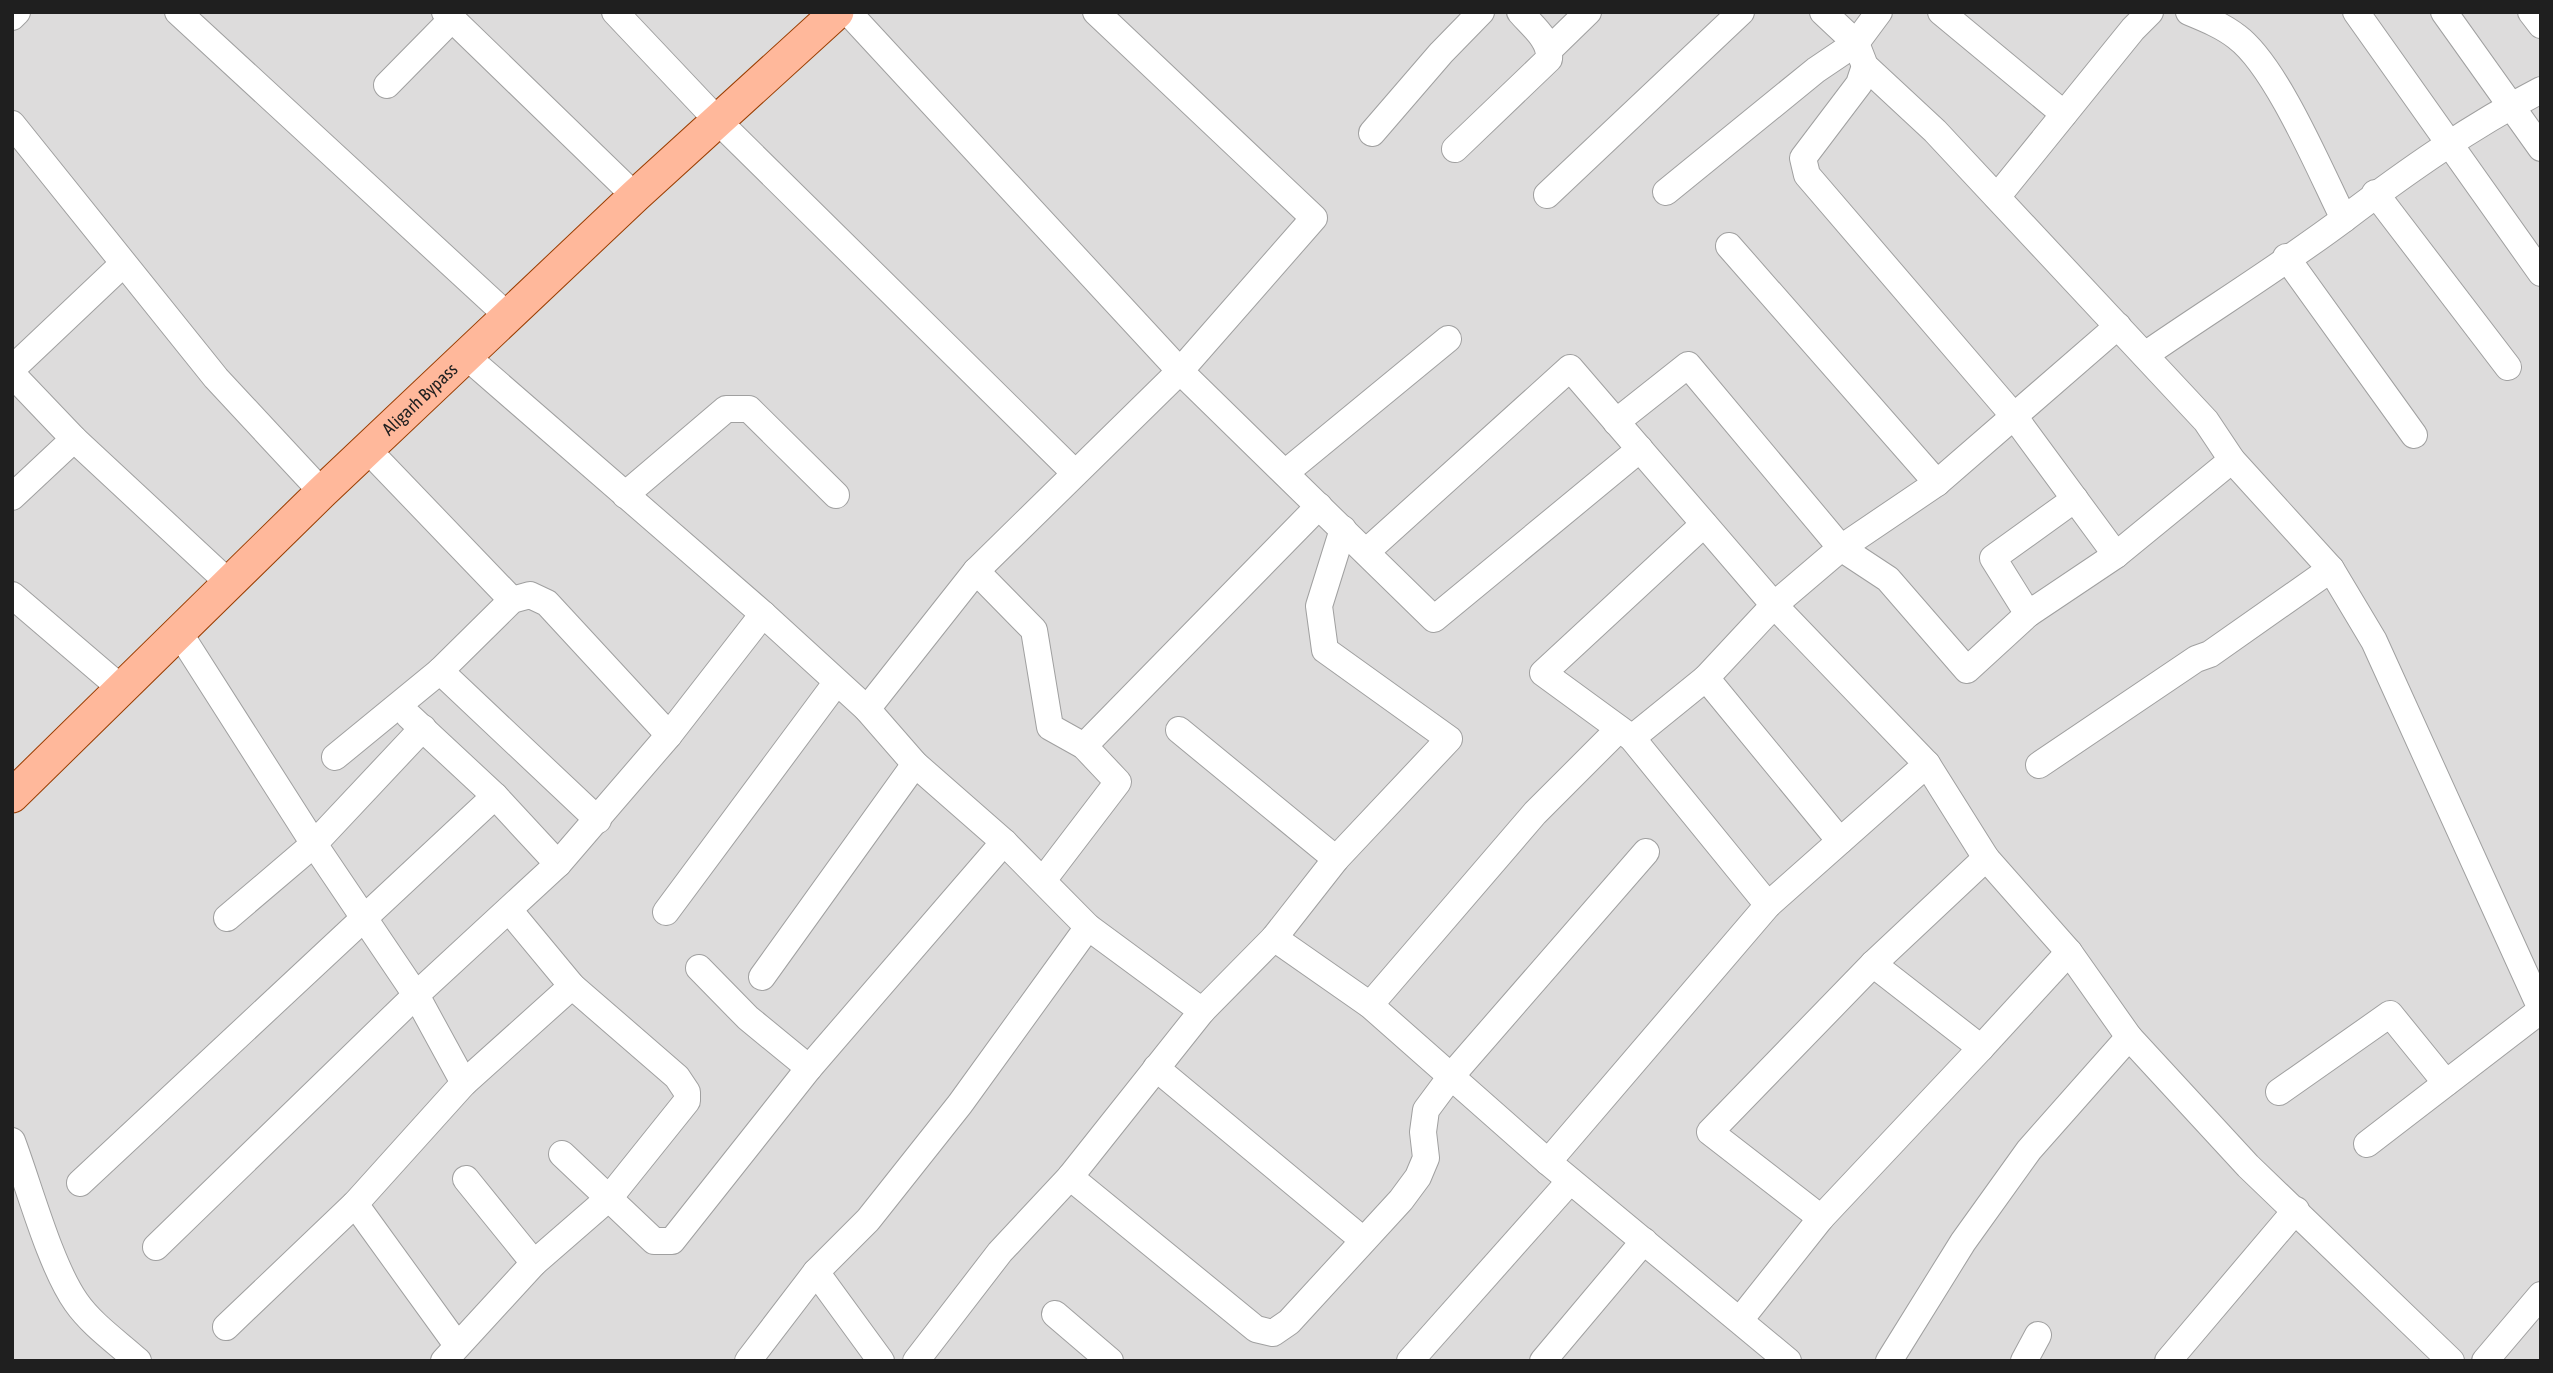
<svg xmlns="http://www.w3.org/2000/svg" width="2553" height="1373" viewBox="0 0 2553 1373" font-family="'Asap Condensed',sans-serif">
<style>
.residential{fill:#dddcdc}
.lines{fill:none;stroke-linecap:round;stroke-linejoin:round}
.minor-casing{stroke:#a0a0a0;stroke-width:28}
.major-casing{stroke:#9a3d00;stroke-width:35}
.minor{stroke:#fff;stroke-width:26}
.major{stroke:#ffb89b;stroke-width:33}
.labels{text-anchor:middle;stroke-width:5;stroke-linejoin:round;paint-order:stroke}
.street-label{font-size:18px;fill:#1f1f1f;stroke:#fff}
</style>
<rect width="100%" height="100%" fill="#f0e9e5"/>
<rect class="residential" x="12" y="12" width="2529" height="1349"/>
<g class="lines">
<g class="minor-casing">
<g id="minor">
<polyline points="178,12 509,317"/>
<polyline points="445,12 635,196"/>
<polyline points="615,12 718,121 1075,473"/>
<polyline points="848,12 1180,371 1434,619 1640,449"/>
<polyline points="1823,12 1856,43 1865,66 1935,131 2206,421 2232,460 2331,569 2374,641 2541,1009"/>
<polyline points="1941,12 2064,114"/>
<path d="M2189,12C2206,19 2223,26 2237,37C2277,67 2321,173 2344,219"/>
<polyline points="2356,12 2541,273"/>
<polyline points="2444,12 2541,148"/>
<polyline points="2531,12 2541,25"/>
<polyline points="12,17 17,12"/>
<polyline points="1550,49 1588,12"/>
<polyline points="1865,66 1859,84 1803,158 1807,175 2013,415 2116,555"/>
<polyline points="387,85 452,19"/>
<polyline points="12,124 216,378 322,492"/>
<polyline points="1372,133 1441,53 1481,12"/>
<path d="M1455,149L1549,59C1551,40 1532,26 1520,12"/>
<polyline points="1666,192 1816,70 1856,43 1879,12"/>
<polyline points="2375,193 2508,367"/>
<polyline points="1547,195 1741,12"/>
<polyline points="1997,197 2133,29 2150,12"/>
<polyline points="1729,246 1937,483"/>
<polyline points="2286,257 2414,435"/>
<path d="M2145,355C2210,310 2280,267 2344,219C2406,172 2471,126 2541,90"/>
<polyline points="467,357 763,614 867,709 915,764 1004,842 1088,927 1202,1011 1274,938 1336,859 1449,739 1325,650 1319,606 1343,529"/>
<polyline points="12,369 123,264"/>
<polyline points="12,374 74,439 230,584"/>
<polyline points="1616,422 1688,365 1841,548 1937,483 2118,326"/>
<polyline points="367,449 512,600"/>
<polyline points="1285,473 1448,339"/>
<polyline points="625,495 726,409 749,409 836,495"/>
<polyline points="12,497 74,439"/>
<polyline points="1704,524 1543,673 1632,738 1768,905"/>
<polyline points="1366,552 1570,368 1774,605 1927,764 1768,905 1548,1162"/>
<polyline points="976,571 1034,630 1050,727 1084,746 1118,782 1044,879"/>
<polyline points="12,595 123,690"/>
<polyline points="2028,614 1993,558 2075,499"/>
<polyline points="180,634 314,844 416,995 464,1083"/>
<polyline points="440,671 598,820"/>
<polyline points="1706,678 1840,841"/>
<polyline points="867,709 976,571 1180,371 1314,218 1096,12"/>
<polyline points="409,716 495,796 558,864"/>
<polyline points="1179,730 1336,859"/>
<polyline points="1632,738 1706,678 1774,605 1841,548 1888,579 1967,670 2028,614 2116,555 2232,460"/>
<polyline points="1084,746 1319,506"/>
<polyline points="335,757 440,671 512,600 530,595 547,603 669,735"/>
<polyline points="1927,764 1986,858 2069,952 2129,1037 2248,1166 2451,1361"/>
<polyline points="2039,765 2196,659 2210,654 2331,569"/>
<polyline points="666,912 836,683"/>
<polyline points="227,918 314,844 423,728"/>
<polyline points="1274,938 1370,1005 1548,1162 1788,1361"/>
<polyline points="699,968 748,1018 809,1068"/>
<polyline points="762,977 915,764"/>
<polyline points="1370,1005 1535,813 1619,729"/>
<polyline points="1981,1048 2069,952"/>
<polyline points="1156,1068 1363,1240"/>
<polyline points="2279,1092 2390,1014 2446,1083"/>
<path d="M12,1141C29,1186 50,1265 76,1302C92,1325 117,1342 138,1361"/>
<polyline points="2367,1144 2541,1010"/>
<polyline points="562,1154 654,1241 672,1241 809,1068 1004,842"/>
<polyline points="1070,1177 1256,1329 1273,1333 1289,1322 1401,1200 1418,1177 1426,1158 1423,1132 1426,1110 1452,1075 1646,852"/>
<polyline points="466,1179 534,1263"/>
<polyline points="80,1183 495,796"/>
<polyline points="355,1204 457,1345"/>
<polyline points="1821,1218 1710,1132 1873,964 1986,858"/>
<polyline points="156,1247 416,995 558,864 669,735 763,614"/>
<polyline points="816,1272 881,1361"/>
<polyline points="1055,1314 1110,1361"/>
<polyline points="1740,1320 1821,1218 1981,1048 1873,964"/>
<polyline points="226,1327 355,1204 464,1083 572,986"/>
<polyline points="444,1361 534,1263 610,1197 687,1101 687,1092 677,1077 572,986 509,910"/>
<polyline points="748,1361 816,1272 868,1220 960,1104 1088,927"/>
<polyline points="916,1361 1000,1252 1070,1177 1202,1011"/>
<polyline points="1410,1361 1570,1181"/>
<polyline points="1543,1361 1644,1241"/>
<polyline points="1889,1361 1963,1242 2029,1150 2129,1037"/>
<polyline points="2024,1361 2038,1335"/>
<polyline points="2168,1361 2296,1210"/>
<polyline points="2485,1361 2541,1295"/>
</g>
</g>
<g class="major-casing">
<g id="major">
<path id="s1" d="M12,796L322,492L635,196L837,12"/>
</g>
</g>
<use href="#minor" class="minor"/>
<use href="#major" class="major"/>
</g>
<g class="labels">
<g class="street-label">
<text dy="6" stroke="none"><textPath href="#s1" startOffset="569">Aligarh Bypass</textPath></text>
</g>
</g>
<rect width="2553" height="1373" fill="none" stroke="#1f1f1f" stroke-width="28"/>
</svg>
